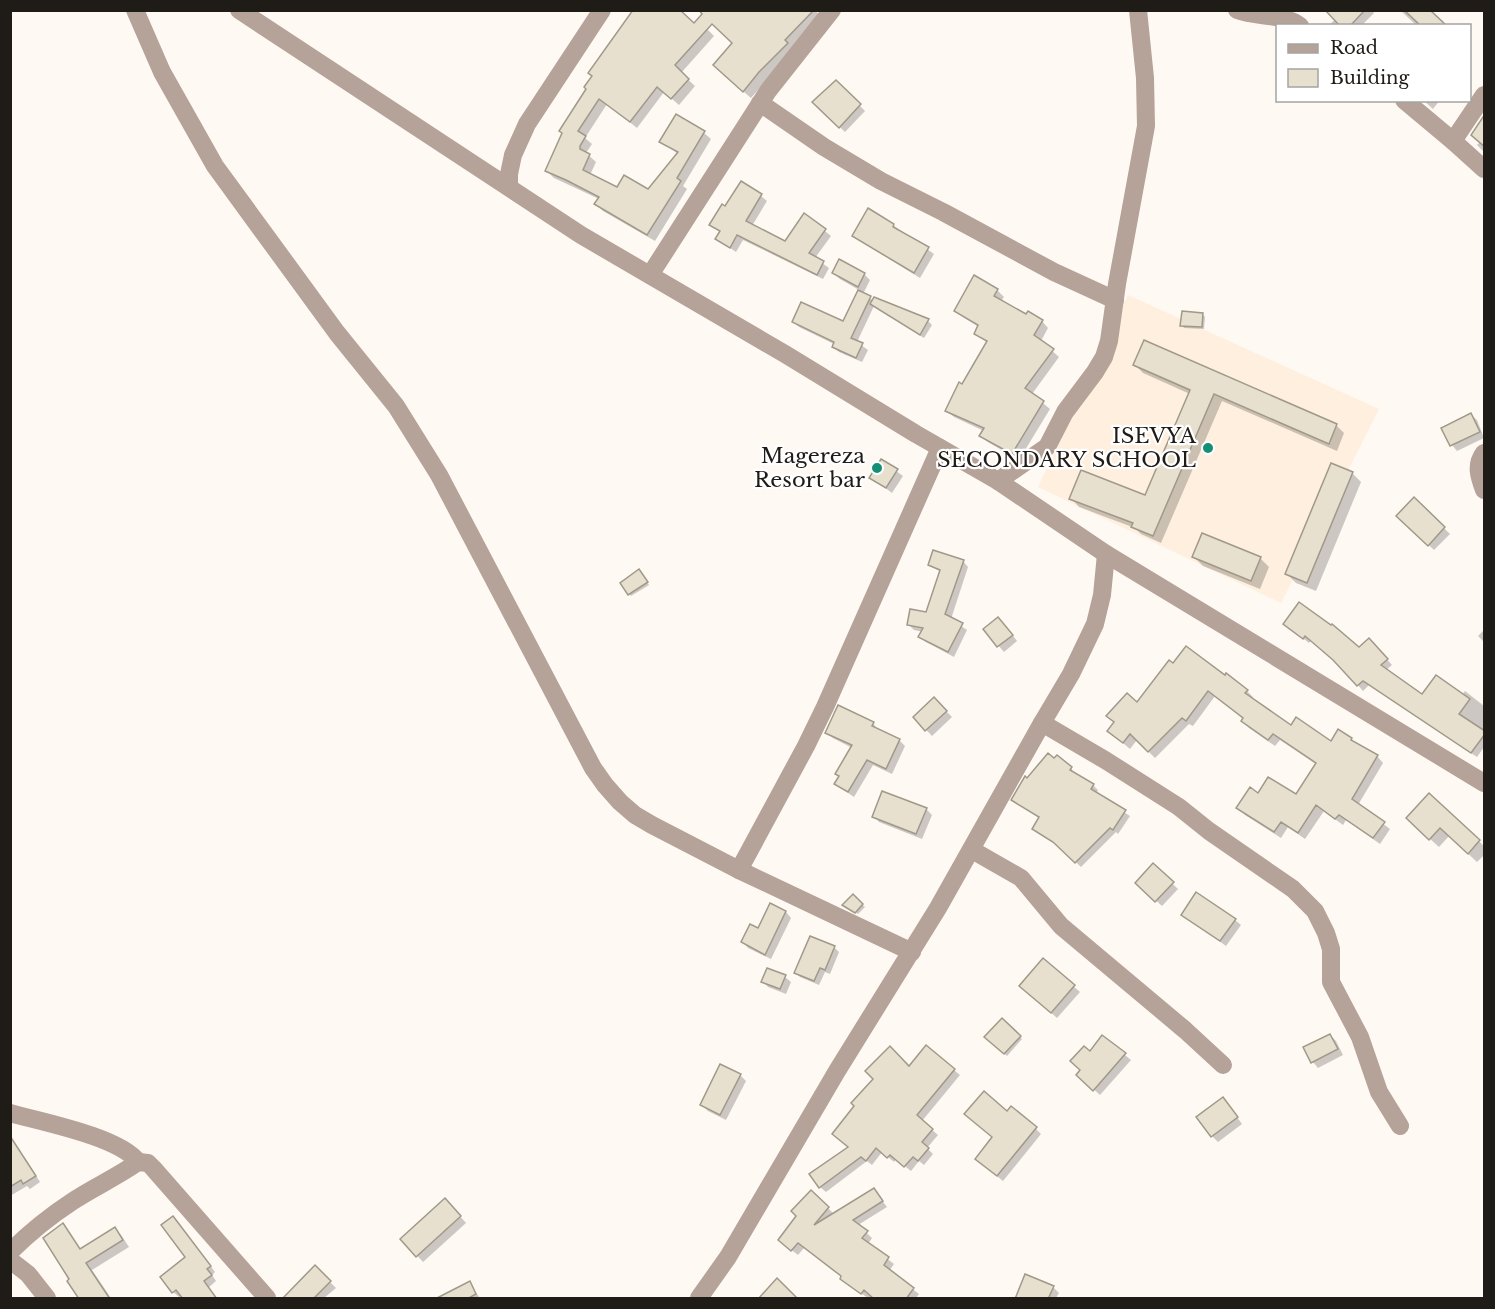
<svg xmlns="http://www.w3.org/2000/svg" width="1495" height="1309" viewBox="0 0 1495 1309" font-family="'Libre Baskerville',serif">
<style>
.built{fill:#feefdf}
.shadow{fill:#0003}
.building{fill:#e7e0cf;stroke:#a09989;stroke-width:1.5}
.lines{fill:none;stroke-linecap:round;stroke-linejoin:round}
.minor{stroke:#b5a298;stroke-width:18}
.poi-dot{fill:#138f75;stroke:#fff;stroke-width:2}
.labels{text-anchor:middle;stroke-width:4.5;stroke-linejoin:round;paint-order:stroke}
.poi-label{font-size:21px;fill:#1f1b16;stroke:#fff;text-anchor:end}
</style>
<rect width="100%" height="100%" fill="#fff9f4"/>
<polygon class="built" points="1128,295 1379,409 1281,603 1038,487"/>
<g class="shadow">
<polygon points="726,10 815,10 821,17 751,98 722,73 734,43"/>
<polygon points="1335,10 1372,10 1374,13 1361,26 1334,26 1331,23 1336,19"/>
<polygon points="1400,10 1427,10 1445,26 1417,26"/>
<polygon points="699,21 714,36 681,73 695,86 679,105 664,92 637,128 607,104 585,138 592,144 586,153 596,162 590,175 617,189 649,191 678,154 661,141 704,133 711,139 683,186 687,189 655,241 603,211 596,204 599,199 554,178 547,171 588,89 694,25"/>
<polygon points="836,82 865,111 845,132 814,102"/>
<polygon points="1423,100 1440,100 1433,109"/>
<polygon points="1484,117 1484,152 1477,145 1480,142"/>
<polygon points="761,196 767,201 752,226 785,243 805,215 831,236 815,258 829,268 823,279 743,240 736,252 717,239 721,233 711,225 725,208"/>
<polygon points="893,225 934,254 920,278 860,241 854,235"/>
<polygon points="840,261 865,275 870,280 863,294 874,301 875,299 928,321 932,325 924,338 874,306 857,342 868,350 862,362 839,352 833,347 834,344 799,327 793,322 844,323 859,290 840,279 834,273"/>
<polygon points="997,290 1004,297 1001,301 1026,316 1042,321 1048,328 1041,341 1059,357 1032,394 1050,409 1019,460 988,442 981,435 984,431 954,417 947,411 988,343 976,334 979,327 963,317 956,310"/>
<polygon points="1202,314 1205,317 1204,329 1184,328 1182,325"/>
<polygon points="1135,365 1336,425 1344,433 1337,451 1222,401 1161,543 1141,534 1135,528 1079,507 1071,498 1145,497 1190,394 1143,373"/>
<polygon points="1471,415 1477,420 1484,438 1457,451 1452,445 1443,428"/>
<polygon points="882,461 903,476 892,493 871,477"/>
<polygon points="1332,465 1352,473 1361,482 1316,591 1296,583 1287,574"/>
<polygon points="1414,499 1450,534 1434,550 1398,516"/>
<polygon points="1194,557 1260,558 1269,567 1260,589 1203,566"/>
<polygon points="963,561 968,567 951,619 967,630 954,657 926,642 920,636 923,632 914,630 909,625 927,614 941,572 930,565"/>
<polygon points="641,574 649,585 631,596 629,594"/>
<polygon points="1004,624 1017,641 1004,652 985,630"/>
<polygon points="1285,624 1359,649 1374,645 1392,665 1386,670 1422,696 1462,695 1465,691 1484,706 1484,747 1477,757 1369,685 1363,691 1338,662 1311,640 1309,643"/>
<polygon points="1484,630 1484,642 1478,636"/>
<polygon points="1169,662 1247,691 1253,697 1252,700 1291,727 1331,743 1351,739 1357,745 1377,756 1383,763 1358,805 1390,829 1380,844 1346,820 1343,825 1324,811 1305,839 1288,827 1281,838 1245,815 1238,808 1259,795 1296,796 1317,765 1280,740 1275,746 1249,728 1243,721 1245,719 1215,696 1193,726 1189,724 1155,758 1137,740 1130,749 1116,737"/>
<polygon points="934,699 952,717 932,736 915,718"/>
<polygon points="873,723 878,730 899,740 905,746 892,774 873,765 854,797 835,784 852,748 833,738 827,732"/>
<polygon points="1071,768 1075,775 1093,785 1098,790 1096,794 1130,816 1118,834 1116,832 1081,867 1060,847 1039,834 1034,829 1040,818 1013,800"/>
<polygon points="1429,795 1484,846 1484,855 1477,862 1449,836 1439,847 1417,827"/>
<polygon points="926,809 932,815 922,839 879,822 874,816"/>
<polygon points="1153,865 1178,889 1162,906 1137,883"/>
<polygon points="853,896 865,907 858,914 844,905"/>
<polygon points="771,905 786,912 791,918 771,959 748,948 743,942 758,930"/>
<polygon points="1183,915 1235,920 1241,925 1226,946"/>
<polygon points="834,947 839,952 830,974 825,972 819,985 800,977 795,972"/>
<polygon points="1043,960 1080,992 1057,1018 1027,992"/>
<polygon points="785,977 791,982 786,994 768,987 763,981"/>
<polygon points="1002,1020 1022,1039 1007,1056 986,1037"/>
<polygon points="1330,1035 1336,1041 1343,1055 1318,1068 1313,1062"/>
<polygon points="1103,1037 1131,1060 1100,1095 1078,1075"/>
<polygon points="927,1047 960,1075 922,1121 938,1135 927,1148 933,1154 924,1165 919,1161 911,1171 896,1159 894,1162 882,1152 872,1165 867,1161 826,1192 820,1187"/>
<polygon points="740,1075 746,1081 726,1120 708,1111 702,1105"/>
<polygon points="1228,1105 1242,1124 1218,1142 1212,1136"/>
<polygon points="1007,1113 1036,1129 1041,1134 1003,1181 983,1165 993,1138"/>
<polygon points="10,1148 25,1158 40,1182 30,1189 27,1186 10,1196"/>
<polygon points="874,1190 887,1207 858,1225 872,1238 868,1244 894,1264 889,1271 919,1294 916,1298 868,1298 847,1284 843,1277 804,1248 798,1255 785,1245 811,1192 834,1214"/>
<polygon points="451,1206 466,1223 423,1262 402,1239"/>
<polygon points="179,1224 215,1272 212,1275 216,1281 208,1288 217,1298 184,1298 182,1295 179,1297 173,1292 187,1257"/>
<polygon points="63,1225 81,1250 115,1229 121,1235 129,1247 92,1270 111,1298 81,1298"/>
<polygon points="315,1267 336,1288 324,1298 284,1298"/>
<polygon points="469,1283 480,1298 450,1298"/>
<polygon points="1053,1287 1059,1293 1056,1298 1016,1298"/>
</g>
<g class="building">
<polygon points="633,10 680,10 694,23 702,14 699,10 814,10 785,40 788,43 759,72 743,92 713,65 732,43 712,24 675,65 689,79 671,99 657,87 630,122 599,99 578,131 586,136 580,146 580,149 590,154 583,170 617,187 624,175 648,189 678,152 659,142 676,114 705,131 677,178 681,181 647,235 594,204 599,197 566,180 545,171 562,133 559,131 586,89 584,87 592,76 588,73"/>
<polygon points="1325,10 1365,10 1350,26 1340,26"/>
<polygon points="1404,10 1430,10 1447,26 1421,26"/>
<polygon points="836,80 861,104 839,128 812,102"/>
<polygon points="1485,114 1485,147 1471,135"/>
<polygon points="741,181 762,194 746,221 785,241 804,213 826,229 809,253 824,261 817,275 737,235 730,248 715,239 720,231 709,225 722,204 725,206"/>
<polygon points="868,208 894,224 893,227 929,247 914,273 852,236"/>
<polygon points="839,259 865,273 858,287 832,273"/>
<polygon points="974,275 998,289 994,296 1026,314 1028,311 1043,320 1034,335 1054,349 1025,388 1044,401 1012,454 979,436 984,428 945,411 959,382 962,384 987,341 974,334 978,325 954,311"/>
<polygon points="858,290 871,296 851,338 863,343 856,358 832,347 834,342 792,322 801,302 843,321"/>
<polygon points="874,297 929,319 920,335 870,304"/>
<polygon points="1182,311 1203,313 1202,327 1180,326"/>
<polygon points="1144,340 1337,424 1329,444 1214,394 1153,536 1131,527 1133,523 1069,499 1081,470 1145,495 1190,390 1133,365"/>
<polygon points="1471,413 1480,432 1450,446 1441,428"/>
<polygon points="881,459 898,469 886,488 869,478"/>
<polygon points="1331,463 1353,472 1307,583 1285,574"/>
<polygon points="1414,497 1445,527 1428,546 1396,516"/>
<polygon points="1202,533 1261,557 1251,581 1192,557"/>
<polygon points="933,550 964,560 945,614 963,623 948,652 918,637 923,628 907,625 910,609 926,612 940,570 928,565"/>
<polygon points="639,569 648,582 628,595 620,583"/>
<polygon points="1299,602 1331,625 1332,624 1359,647 1369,638 1388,659 1381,665 1422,694 1436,675 1470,699 1459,714 1485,731 1485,734 1471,753 1363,681 1357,686 1333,660 1305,636 1303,639 1283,624"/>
<polygon points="998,617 1013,635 997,647 983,629"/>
<polygon points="1186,646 1225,675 1226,673 1248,690 1245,693 1291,725 1296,717 1331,741 1338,729 1352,738 1351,740 1378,755 1352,799 1385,822 1373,838 1339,815 1335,819 1316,805 1298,833 1281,822 1274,832 1236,808 1250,787 1258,793 1268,777 1296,794 1316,763 1273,734 1268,740 1241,721 1243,718 1208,691 1186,721 1182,718 1148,752 1130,734 1123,743 1107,731 1114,722 1106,716 1127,693 1137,702 1169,660 1173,663"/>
<polygon points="934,697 947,711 925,731 913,717"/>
<polygon points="838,705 874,722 872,726 900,739 886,769 867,760 848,792 834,784 839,776 835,774 852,745 825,733"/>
<polygon points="1048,753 1054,758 1057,755 1072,767 1070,770 1094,784 1091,789 1126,810 1113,830 1110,828 1075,863 1053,842 1032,829 1039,817 1011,800 1025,776 1027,778"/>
<polygon points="882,791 927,808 916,834 872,817"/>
<polygon points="1429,793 1480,840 1468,854 1440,828 1429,840 1406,818"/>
<polygon points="1153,863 1174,882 1155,902 1135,883"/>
<polygon points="1196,892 1236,919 1220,941 1181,915"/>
<polygon points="853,894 863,904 855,913 842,905"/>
<polygon points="770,903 786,911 765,955 741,942 750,924 758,928"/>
<polygon points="810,936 835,946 825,970 820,968 814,981 794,973"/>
<polygon points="1043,958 1075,985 1051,1013 1019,986"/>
<polygon points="767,968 786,975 780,989 761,982"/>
<polygon points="1002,1018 1021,1036 1004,1054 984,1037"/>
<polygon points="1330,1034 1338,1049 1311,1063 1303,1047"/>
<polygon points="1102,1035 1126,1053 1093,1091 1076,1075 1080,1070 1070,1061 1084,1046 1090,1051"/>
<polygon points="926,1045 955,1069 917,1115 933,1129 922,1142 929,1148 918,1161 913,1157 904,1167 890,1155 887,1158 876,1148 866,1161 861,1157 819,1188 809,1174 848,1147 832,1134 854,1106 851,1103 873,1079 865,1071 890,1046 909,1066"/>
<polygon points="720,1064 741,1074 720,1115 700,1105"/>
<polygon points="984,1091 1007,1111 1011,1106 1037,1127 997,1176 975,1159 992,1137 964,1114"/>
<polygon points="1223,1097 1238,1117 1211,1137 1196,1117"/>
<polygon points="10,1136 36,1176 23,1184 21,1180 10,1187"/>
<polygon points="874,1188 883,1201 853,1220 868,1231 862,1238 889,1257 884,1265 914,1288 906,1299 874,1299 864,1290 861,1294 840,1279 841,1276 798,1243 791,1251 778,1240 796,1216 791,1211 811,1190 829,1207 814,1225"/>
<polygon points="445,1198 461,1216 416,1257 400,1239"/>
<polygon points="173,1216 211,1266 207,1269 212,1275 204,1281 217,1299 183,1299 176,1290 172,1293 160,1277 185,1257 161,1225"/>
<polygon points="63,1223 80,1249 115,1227 123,1240 86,1263 110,1299 79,1299 67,1281 69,1279 43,1238"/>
<polygon points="315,1265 331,1281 313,1299 282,1299"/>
<polygon points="1025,1274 1054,1286 1048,1299 1015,1299"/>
<polygon points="777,1278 798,1299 758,1299"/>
<polygon points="470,1281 476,1294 467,1299 435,1299"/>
</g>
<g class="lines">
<g class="minor">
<polyline points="135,10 162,72 215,166 337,333 396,406 439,475 593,768 605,785 620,802 635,815 652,825 739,870 912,952"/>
<polyline points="239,10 581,235 785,354 916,434 998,481 1106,554 1484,783"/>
<path d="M1237,10C1257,18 1284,13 1300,26"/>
<polyline points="1404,100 1453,141 1484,169"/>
<polyline points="760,103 824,147 881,181 943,212 1054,272 1115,300"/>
<polyline points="1453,141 1484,95"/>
<polyline points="509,187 509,174 513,155 527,124 602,10"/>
<polyline points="650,275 768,91 832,10"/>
<path d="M1484,453C1475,465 1479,477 1484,490"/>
<polyline points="998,481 1047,447 1065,412 1095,372 1104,357 1109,341 1117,284 1146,126 1145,78 1138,10"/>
<polyline points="1042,723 1105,760 1179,807 1209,831 1293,889 1315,911 1326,933 1331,949 1331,982 1360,1037 1379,1092 1400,1126"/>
<polyline points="972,850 1021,878 1061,926 1185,1030 1223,1065"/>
<polyline points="739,870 806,746 825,707 940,448"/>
<path d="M10,1113C42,1122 120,1137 138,1162"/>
<path d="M10,1252C29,1233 50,1216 73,1201C94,1187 117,1177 138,1162L148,1163L153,1168L267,1298"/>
<polyline points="10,1260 28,1274 47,1298"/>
<polyline points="699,1298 728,1257 837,1071 938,908 1042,723 1071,674 1095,624 1102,595 1106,554"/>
</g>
</g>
<g class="poi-dot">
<circle cx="1208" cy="448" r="6"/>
<circle cx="877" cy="468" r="6"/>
</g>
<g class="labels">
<g class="poi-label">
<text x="1196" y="443">ISEVYA<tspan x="1196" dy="24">SECONDARY SCHOOL</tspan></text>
<text x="865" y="463">Magereza<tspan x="865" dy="24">Resort bar</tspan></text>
</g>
</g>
<rect width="1495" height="1309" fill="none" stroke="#1f1b16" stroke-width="24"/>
<rect x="1276" y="24" width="195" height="78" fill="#ffffff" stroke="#a5a4a2" stroke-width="1.5"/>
<rect x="1288" y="44" width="30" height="9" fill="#b5a298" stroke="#a5a4a2" stroke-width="1.5"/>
<text x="1330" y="54" font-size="18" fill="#1f1b16">Road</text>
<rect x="1288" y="69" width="30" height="18" fill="#e7e0cf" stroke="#a5a4a2" stroke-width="1.5"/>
<text x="1330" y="84" font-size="18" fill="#1f1b16">Building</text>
</svg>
